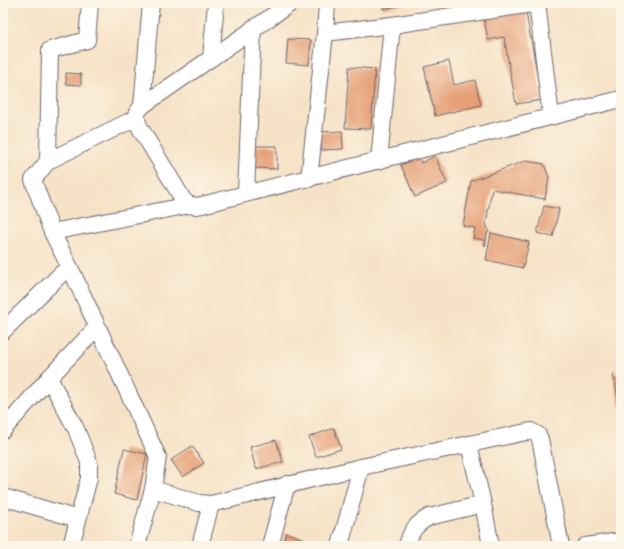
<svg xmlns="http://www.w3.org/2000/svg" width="624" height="549" viewBox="0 0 624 549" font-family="Mali,sans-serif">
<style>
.building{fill:#e59e74}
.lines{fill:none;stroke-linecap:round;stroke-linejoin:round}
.minor-casing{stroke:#6c656c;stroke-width:18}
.minor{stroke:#fff;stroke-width:16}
</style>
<rect width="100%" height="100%" fill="#fcf5e5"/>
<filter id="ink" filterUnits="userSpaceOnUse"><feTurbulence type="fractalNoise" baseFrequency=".025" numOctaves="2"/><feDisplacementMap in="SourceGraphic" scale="8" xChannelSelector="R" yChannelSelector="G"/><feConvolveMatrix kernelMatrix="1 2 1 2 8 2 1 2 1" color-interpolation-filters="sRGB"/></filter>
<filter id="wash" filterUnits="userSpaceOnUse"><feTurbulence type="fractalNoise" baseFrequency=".012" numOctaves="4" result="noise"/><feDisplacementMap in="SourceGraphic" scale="16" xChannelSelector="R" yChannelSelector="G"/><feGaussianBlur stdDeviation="0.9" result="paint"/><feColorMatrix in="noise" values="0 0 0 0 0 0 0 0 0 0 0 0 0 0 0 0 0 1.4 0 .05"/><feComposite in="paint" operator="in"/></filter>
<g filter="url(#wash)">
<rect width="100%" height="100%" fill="#f6e2c6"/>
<g id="blocks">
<g class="building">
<polygon points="382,3 406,3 406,4 383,9"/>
<polygon points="525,7 542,100 516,104 504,37 488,40 483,14"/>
<polygon points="288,39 311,40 309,65 286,63"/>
<polygon points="449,61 454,85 475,80 481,105 435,116 424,67"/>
<polygon points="349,67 375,69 371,129 345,128"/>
<polygon points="66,73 81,74 81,85 66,84"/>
<polygon points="342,131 343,149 322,150 321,132"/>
<polygon points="254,146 277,146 277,169 254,168"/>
<polygon points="435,156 447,183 415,197 401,165 419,157 421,163"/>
<polygon points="525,161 544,164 549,178 545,199 492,189 486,223 489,232 487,233 485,246 483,240 473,238 475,228 463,226 471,181"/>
<polygon points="544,206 559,209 553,237 537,233"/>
<polygon points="491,233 529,242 523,268 486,260"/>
<polygon points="621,373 621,408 620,408 613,374"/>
<polygon points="334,428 341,449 316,457 309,437"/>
<polygon points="276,440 283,462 256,469 250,447"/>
<polygon points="192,446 204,463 183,477 171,460"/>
<polygon points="124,449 147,454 137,500 114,494"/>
<polygon points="286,533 308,540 306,546 282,546"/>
</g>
</g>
</g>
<g filter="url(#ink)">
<use href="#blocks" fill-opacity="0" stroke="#6c656c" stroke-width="1"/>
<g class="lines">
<g class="minor-casing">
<g id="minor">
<polyline points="537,3 551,117"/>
<polyline points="325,33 392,25 539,3"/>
<polyline points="211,58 216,3"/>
<polyline points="142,106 151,3"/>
<polyline points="48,161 50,50 87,40 90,3"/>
<polyline points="379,161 392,25"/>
<polyline points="309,179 325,33 327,3"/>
<polyline points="246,193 253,28"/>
<path d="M190,205L184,201L140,128C136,118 135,114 142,106L291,3"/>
<polyline points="52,232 190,205 196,206 202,205 621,99"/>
<polyline points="73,274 52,232 33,180 48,161 136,118"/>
<polyline points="3,331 62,273 68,271 73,274 158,457 153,489 137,546"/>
<polyline points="49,378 76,429 89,462 89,478 71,546"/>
<polyline points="3,430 49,378 97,327"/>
<polyline points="469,444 483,504"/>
<polyline points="153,489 199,503 211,504 361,467 531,431 538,435 540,439 561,546"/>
<polyline points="3,497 78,519"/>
<polyline points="200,546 211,504"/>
<polyline points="270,546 287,484"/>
<polyline points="340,546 361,467"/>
<path d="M407,546C410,532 416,524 429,517L483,504L491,546"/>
<polyline points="585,546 621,541"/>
</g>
</g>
<use href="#minor" class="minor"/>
</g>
</g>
<rect width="624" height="549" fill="none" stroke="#fcf5e5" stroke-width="16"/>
</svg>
